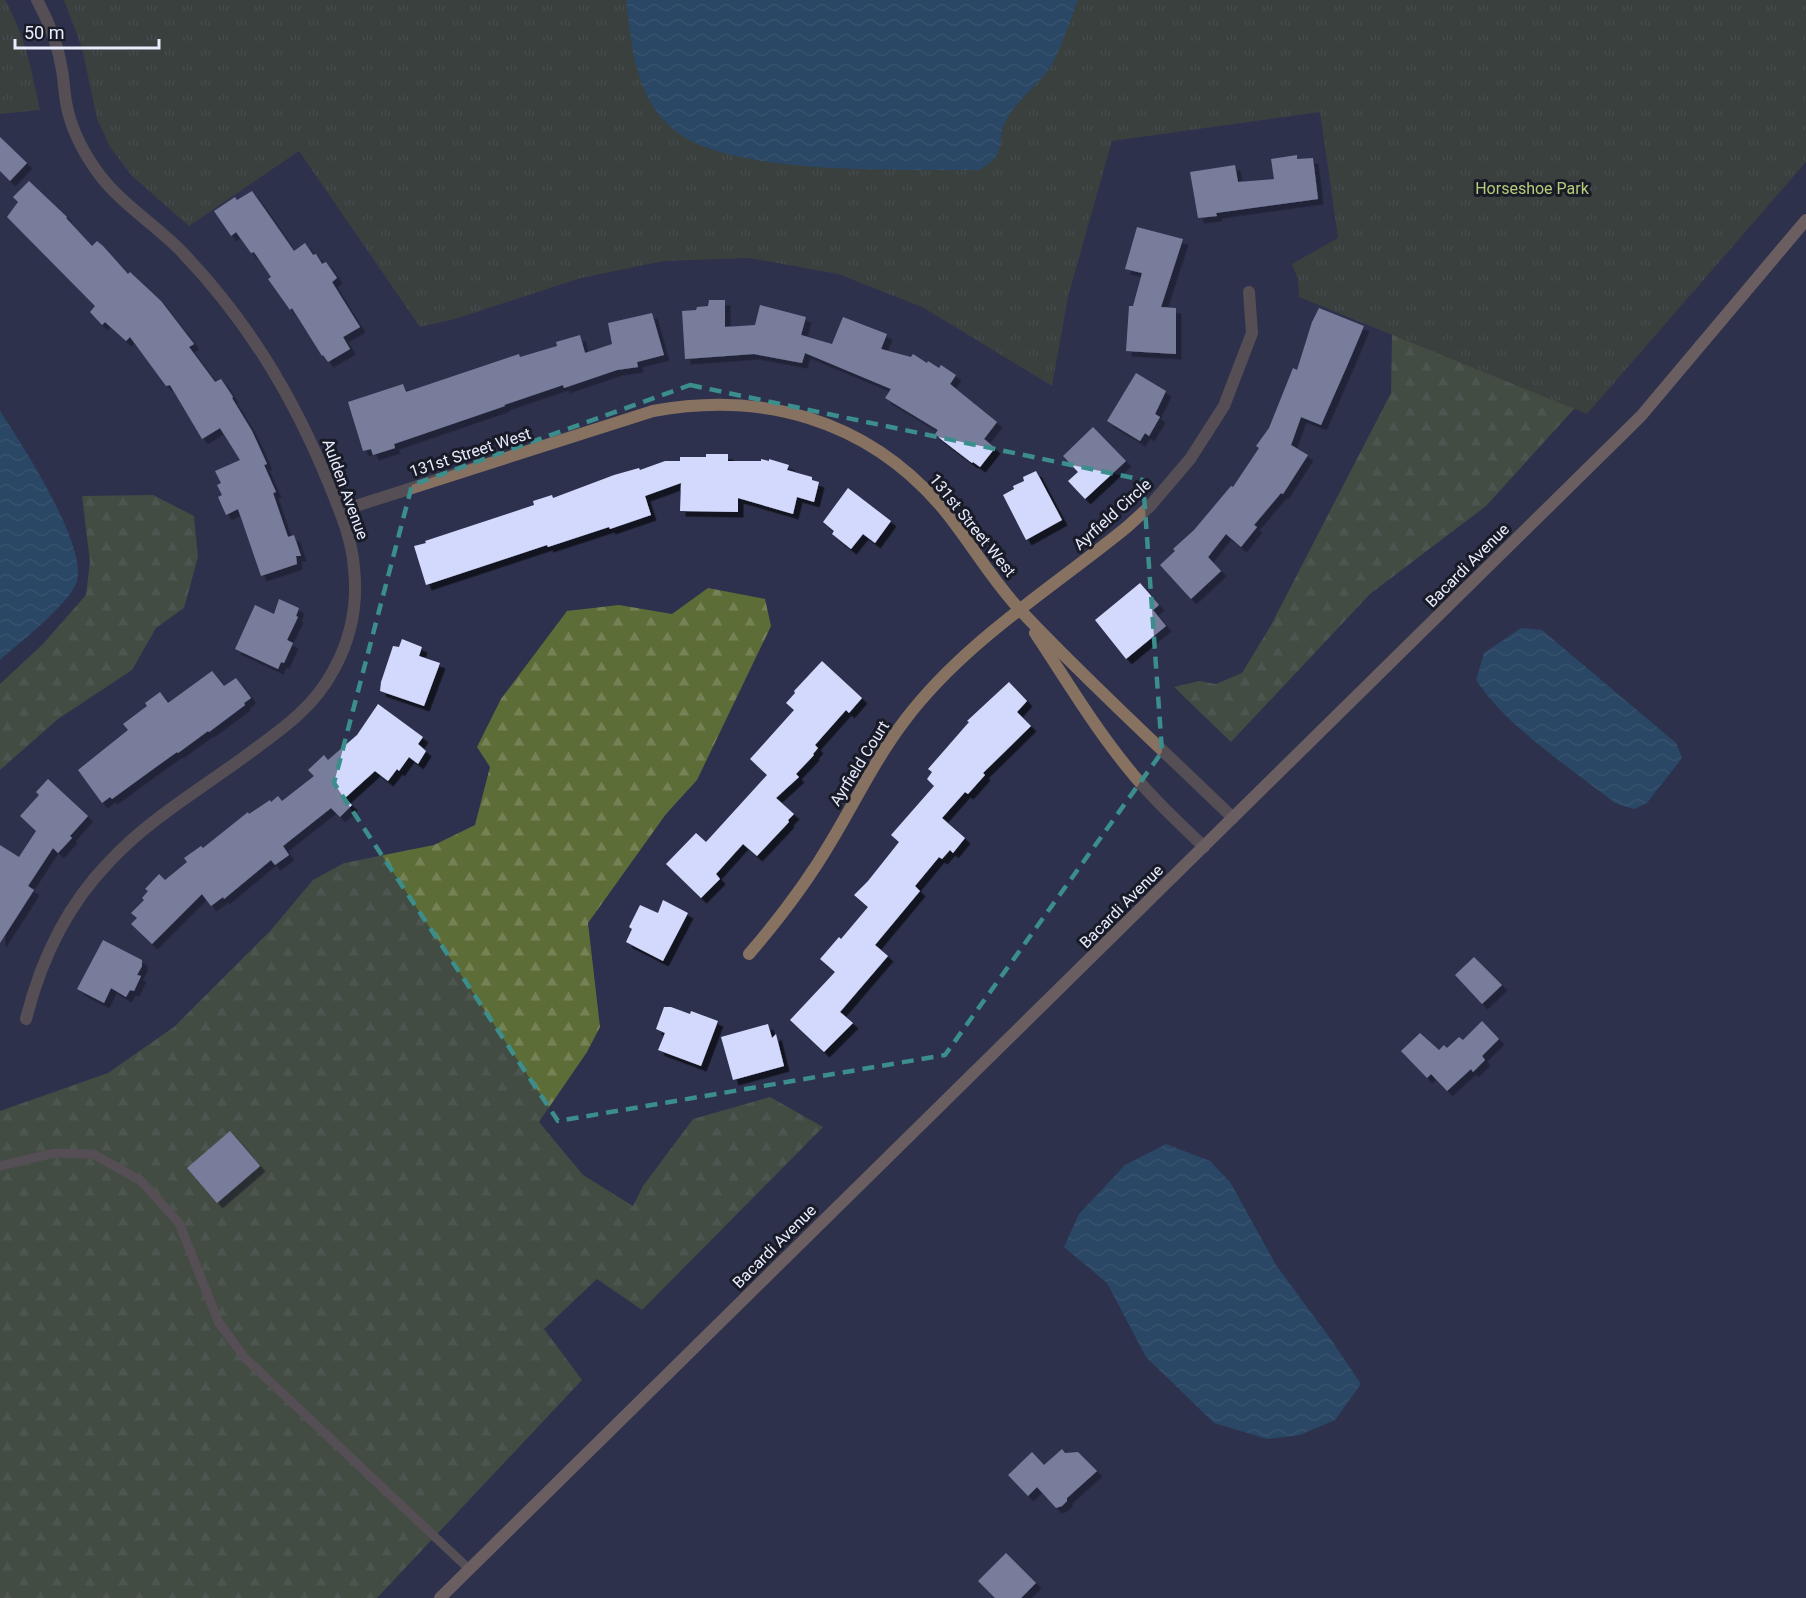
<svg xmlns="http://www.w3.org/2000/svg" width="1806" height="1598" viewBox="0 0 1806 1598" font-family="Roboto,sans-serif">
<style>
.forest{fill:url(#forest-firs)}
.park{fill:url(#park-tufts)}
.water{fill:url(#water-waves)}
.building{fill:#d3d9fc;filter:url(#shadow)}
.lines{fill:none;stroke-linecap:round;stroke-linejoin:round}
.lane{stroke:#877261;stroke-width:9}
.street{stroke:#877261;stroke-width:12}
.secondary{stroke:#b59479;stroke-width:12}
.marked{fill:none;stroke:#3b8e8b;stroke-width:4.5;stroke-dasharray:12 8;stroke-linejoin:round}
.labels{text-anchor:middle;stroke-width:6;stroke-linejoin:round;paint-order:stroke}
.park-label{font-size:16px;fill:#b4cd7b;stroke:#191b27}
.street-label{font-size:16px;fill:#e9ecfe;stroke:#191b27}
</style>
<defs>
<pattern id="forest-firs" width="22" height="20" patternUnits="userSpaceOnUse" patternTransform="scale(1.5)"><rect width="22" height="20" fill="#5d6d37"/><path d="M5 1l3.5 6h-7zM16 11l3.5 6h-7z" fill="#748255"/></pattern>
<pattern id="park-tufts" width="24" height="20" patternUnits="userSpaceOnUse" patternTransform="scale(1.5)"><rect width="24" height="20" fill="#47522e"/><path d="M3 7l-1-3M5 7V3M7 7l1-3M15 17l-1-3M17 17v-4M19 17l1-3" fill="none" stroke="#626b4d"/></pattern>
<pattern id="water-waves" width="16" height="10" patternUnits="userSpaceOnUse" patternTransform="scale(1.5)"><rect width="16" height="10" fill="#266383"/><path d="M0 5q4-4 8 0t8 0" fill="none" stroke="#467a96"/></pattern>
<filter id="shadow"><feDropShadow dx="5.5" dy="5.5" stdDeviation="0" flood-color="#0009"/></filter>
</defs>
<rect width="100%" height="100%" fill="#2e314d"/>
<g class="forest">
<polygon points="1736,183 1574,409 1486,506 1370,594 1231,742 1174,687 1199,681 1216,684 1242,673 1270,627 1391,393 1392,335 1388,310"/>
<polygon points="153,495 194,516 198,557 184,608 156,628 132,670 58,719 0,770 0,684 43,644 86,595 90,562 82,496"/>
<polygon points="708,588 765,599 771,626 697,780 666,814 588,923 600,1027 587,1052 539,1122 583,1175 633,1206 643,1186 693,1119 770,1097 823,1127 642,1310 597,1279 544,1329 582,1380 377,1598 0,1598 0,1111 108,1073 174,1027 271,930 313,880 344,863 434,845 475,825 490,767 477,747 501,699 567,611 619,605 672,614"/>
</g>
<g class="park">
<path d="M0,0H5C26,38 31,68 40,110L0,114Z"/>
<polygon points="64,0 1806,0 1806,162 1587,414 1299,297 1298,280 1292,264 1338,238 1320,112 1112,141 1068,297 1052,386 922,307 838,274 749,258 664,261 581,278 455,319 420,327 299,151 189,226 132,176 110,147 97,119 82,48"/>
</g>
<g class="water">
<path d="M626,0H1078C1071,18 1058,58 1047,72C1035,87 1018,100 1008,117C993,141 1011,153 979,170C906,169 728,177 673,129C635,97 632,46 626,0Z"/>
<path d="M0,411C21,443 87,544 77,581C70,604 19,643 0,660Z"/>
<path d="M1521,628L1542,630L1676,743L1682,758L1647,803L1634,809L1615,803C1568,766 1509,729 1476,680L1484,653Z"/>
<polygon points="1166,1144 1210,1161 1230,1182 1276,1265 1332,1341 1361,1384 1335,1420 1300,1435 1267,1439 1214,1423 1146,1357 1107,1283 1064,1247 1079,1214 1125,1165"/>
</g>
<g class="building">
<polygon points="0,137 27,163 10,181 0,171"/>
<polygon points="1297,155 1297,159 1313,158 1318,199 1216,213 1217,216 1198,218 1190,172 1235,165 1238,182 1274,179 1271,159"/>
<polygon points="29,181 67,217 66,218 92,246 97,241 103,246 128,274 130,272 161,301 194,344 189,347 215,382 221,379 233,397 232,398 252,431 267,464 264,465 276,492 273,493 288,537 294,535 301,556 296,556 297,564 261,576 238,509 226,515 218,497 222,495 217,485 221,483 215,471 240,460 220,428 202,439 170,385 166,386 130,337 126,341 105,322 102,325 90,312 95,306 7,217 18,202 13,197"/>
<polygon points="252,191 294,251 305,243 313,255 316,254 322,264 326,262 337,278 332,282 360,327 343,337 350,349 328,362 323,355 322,356 292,308 290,310 268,279 271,277 254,252 251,253 236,232 231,236 214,211 235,197 237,200"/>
<polygon points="1137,227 1183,239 1161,307 1176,308 1176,354 1126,351 1129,306 1133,306 1142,273 1125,269"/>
<polygon points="709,300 725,300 725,327 755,325 760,305 806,317 801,335 832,344 843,317 887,334 881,349 911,357 913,354 927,363 928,361 939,368 941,365 956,375 950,384 997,422 984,439 995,448 980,467 973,462 972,463 942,440 935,434 938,430 885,398 891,389 805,353 802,363 754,354 685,359 682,311 696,310 697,307 708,306"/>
<polygon points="1319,308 1364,326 1347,366 1321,425 1301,417 1291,445 1308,455 1283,494 1281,493 1254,525 1257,527 1241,547 1226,534 1208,557 1221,571 1191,599 1160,565 1175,551 1173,549 1194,530 1231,486 1233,487 1259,448 1256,446 1269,428 1293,368 1297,370 1312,322"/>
<polygon points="652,313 664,355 637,362 638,367 617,370 564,388 563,385 504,405 505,406 394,444 395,448 373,455 371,449 363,451 348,402 403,384 406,392 519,354 520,357 557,346 556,342 580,335 585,353 612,344 608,323"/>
<polygon points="1136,373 1166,391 1155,414 1160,417 1149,436 1145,433 1140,441 1107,421"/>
<polygon points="1093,427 1126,461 1085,499 1068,481 1078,472 1063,456"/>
<polygon points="706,454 728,454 728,461 761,461 761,459 769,461 769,459 789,465 787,470 812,477 812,480 819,482 814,502 797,497 793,514 738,498 738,512 680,511 681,483 645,496 651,515 610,529 609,527 548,547 547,545 426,585 414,546 426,543 425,541 534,505 533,501 552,495 553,498 614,475 639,468 640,470 665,461 680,461 680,457 706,457"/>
<polygon points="1036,471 1062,520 1026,540 1003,495 1014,489 1013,486 1024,481 1023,477"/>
<polygon points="848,488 891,521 875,543 863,534 851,549 832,534 834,531 823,522"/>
<polygon points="1140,583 1159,605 1153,610 1166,626 1126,659 1095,620"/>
<polygon points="279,599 299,608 296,616 298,617 287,640 293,643 284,663 281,662 278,669 235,649 255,605 274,614"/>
<polygon points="402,639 422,647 419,656 440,663 424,706 380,691 381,682 393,646 399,647"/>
<polygon points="822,661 862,698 849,713 846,710 815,745 818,748 813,754 814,755 796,774 799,777 776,798 794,814 788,820 789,822 757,856 743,844 716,874 720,879 701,898 666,864 696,833 706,842 767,775 750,759 794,710 786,703 795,693 794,691"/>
<polygon points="212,671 224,686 236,678 251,698 244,703 245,705 209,732 208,731 178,753 177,752 156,767 112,799 110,797 102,803 78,770 128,730 123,724 147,706 145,703 160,692 168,703"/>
<polygon points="1009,682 1027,701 1017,712 1031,726 983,773 985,775 968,794 965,792 942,818 965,838 953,853 950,850 942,859 939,857 915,886 920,891 875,945 888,956 840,1012 853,1023 824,1052 790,1020 835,972 820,959 839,937 841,939 868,907 854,895 868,881 899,842 891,835 934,786 927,779 932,772 928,769 969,722 967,721"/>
<polygon points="378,704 423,737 418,744 426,751 418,764 409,757 399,771 397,769 388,781 375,771 345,798 352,805 340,817 331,808 283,846 289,855 275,865 271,860 224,899 223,897 211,906 202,894 152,944 131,924 137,918 131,913 144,900 142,898 148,891 145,889 159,874 165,880 187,862 184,858 201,846 203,848 248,812 249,814 270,800 271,802 278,796 282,801 314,776 308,770 324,755 328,760 357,735"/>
<polygon points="48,779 88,816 70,836 72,838 58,853 53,848 28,886 34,890 0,943 0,845 19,857 36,831 20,816 39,795 36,792"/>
<polygon points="663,900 688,913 663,961 626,942 632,929 629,927 640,905 658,913"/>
<polygon points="103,940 142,960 142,966 137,975 141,976 134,991 130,990 126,997 111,988 104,1003 77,989"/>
<polygon points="1474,957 1502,985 1482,1004 1455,975"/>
<polygon points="664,1007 671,1007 690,1014 691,1011 718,1021 701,1066 658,1050 665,1033 656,1029"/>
<polygon points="1482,1021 1499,1039 1482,1056 1485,1060 1473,1072 1471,1069 1447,1091 1431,1074 1427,1078 1401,1051 1420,1033 1439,1050 1444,1045 1447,1048 1459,1037 1463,1040"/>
<polygon points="768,1024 772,1038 776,1034 784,1066 733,1080 721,1037"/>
<polygon points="230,1131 260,1166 217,1203 187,1168"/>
<polygon points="1062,1449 1065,1453 1078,1452 1097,1471 1067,1498 1067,1501 1062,1506 1056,1508 1037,1487 1028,1496 1008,1475 1032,1452 1044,1465"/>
<polygon points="1006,1553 1036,1583 1021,1598 995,1598 978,1581"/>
</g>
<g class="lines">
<polyline class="lane" points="0,1166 54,1153 93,1154 141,1181 179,1223 219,1323 245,1358 469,1569"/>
<g class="street">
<path d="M340,511L653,411C762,391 865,419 940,505C969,539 991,580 1022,612C1090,684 1163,750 1233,818"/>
<path d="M1035,633C1065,678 1093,725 1127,767C1150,796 1177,821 1204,847"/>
<path d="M749,954C780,918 808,881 832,840C856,800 876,758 905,720C965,641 1051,589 1127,527L1150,506L1190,459L1224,406L1252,333L1249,292"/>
<path d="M26,1019C41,959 67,905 110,861C148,820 199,790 244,757C278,732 313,709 333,671C351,639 358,604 354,568C352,539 340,511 329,484C293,396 248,321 182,252C155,224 119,203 96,170C82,150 70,126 66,102C64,91 64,81 62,70C58,45 49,22 37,0"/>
</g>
<polyline class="secondary" points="440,1598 1641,416 1806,220"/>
</g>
<path d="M0 0H1806V1598H0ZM690,385L1143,480L1162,752L945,1055L558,1121L334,783L412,485Z" fill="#2e314d" fill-opacity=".55" fill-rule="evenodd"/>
<path class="marked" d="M690,385L1143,480L1162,752L945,1055L558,1121L334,783L412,485Z"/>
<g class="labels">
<g class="park-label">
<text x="1532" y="194">Horseshoe Park</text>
</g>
<g class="street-label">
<text transform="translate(470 452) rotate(-18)" y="6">131st Street West</text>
<text transform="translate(346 489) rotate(70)" y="6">Aulden Avenue</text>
<text transform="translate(1112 514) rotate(-42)" y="6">Ayrfield Circle</text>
<text transform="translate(973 525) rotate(51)" y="6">131st Street West</text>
<text transform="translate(1467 565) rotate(-45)" y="6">Bacardi Avenue</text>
<text transform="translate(859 763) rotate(-58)" y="6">Ayrfield Court</text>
<text transform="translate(1121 906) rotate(-45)" y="6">Bacardi Avenue</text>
<text transform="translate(774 1246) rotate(-45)" y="6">Bacardi Avenue</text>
</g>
</g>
<path d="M15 39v9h144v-9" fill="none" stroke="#e9ecfe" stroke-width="3"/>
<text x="24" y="39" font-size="18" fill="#e9ecfe" stroke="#191b27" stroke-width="4.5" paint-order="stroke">50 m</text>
</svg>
